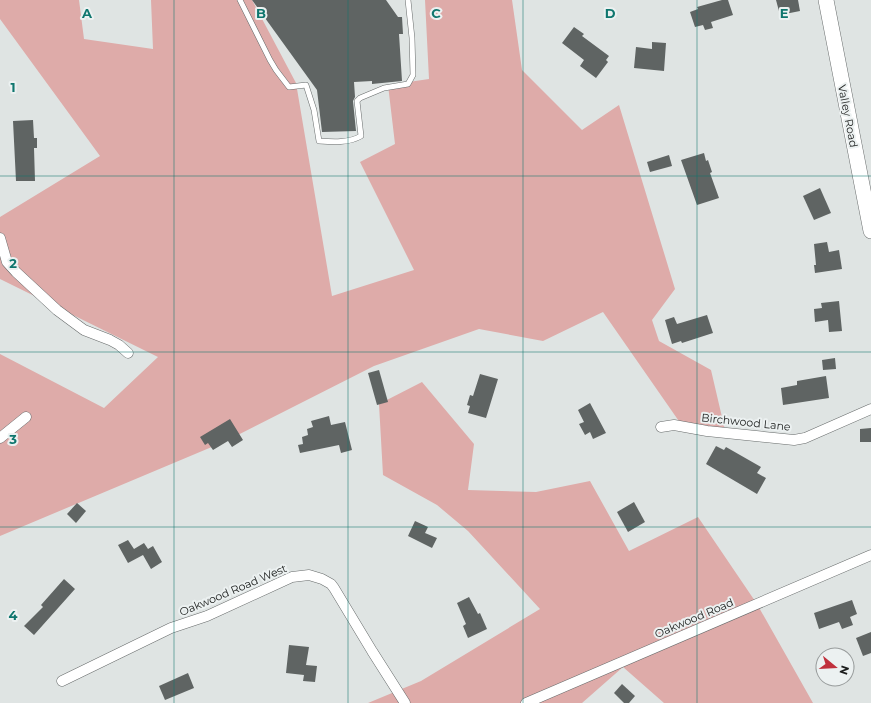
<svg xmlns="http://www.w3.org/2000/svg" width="871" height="703" viewBox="0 0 871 703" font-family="Montserrat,sans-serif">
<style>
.green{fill:#deaba9}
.building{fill:#5f6463}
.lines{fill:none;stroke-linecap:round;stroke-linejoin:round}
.lane-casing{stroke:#676b6b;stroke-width:6}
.street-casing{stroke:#676b6b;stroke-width:11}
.secondary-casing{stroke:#676b6b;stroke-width:16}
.lane{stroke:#fff;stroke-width:5}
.street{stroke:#fff;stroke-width:10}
.secondary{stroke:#fff;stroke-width:15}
.grid{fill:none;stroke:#0f766e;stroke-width:1;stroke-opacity:0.55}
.labels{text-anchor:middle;stroke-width:4;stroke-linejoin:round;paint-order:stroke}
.street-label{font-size:11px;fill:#1b1d1c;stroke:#ecf1f1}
.grid-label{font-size:13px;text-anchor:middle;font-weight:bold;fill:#0f766e;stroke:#ecf1f1;stroke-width:4;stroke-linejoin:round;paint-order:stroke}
</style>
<rect width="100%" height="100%" fill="#dfe4e3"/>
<g class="green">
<polygon points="0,0 79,0 84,39 153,49 151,0 252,0 296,83 332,296 414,270 360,162 395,144 388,85 429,79 425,0 512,0 522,70 582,130 619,105 675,289 652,320 659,341 711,370 725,430 683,427 603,312 543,341 479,329 374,366 226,441 0,536 0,354 104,408 158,357 0,279 0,217 100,156 0,19"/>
<polygon points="422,382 474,444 468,490 536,492 590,481 629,551 698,517 757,604 813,703 664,703 623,667 582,703 368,703 421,681 540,609 468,531 437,505 383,475 379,404"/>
</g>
<g class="building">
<polygon points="252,0 386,0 398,17 402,17 403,34 399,34 402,81 372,84 372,81 354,82 355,97 353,101 356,131 322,132 317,90"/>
<polygon points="722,0 728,0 733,15 711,22 713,28 705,30 703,25 695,27 690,12 698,9 697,7"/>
<polygon points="776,0 798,0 800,11 780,15"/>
<polygon points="574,27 584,34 582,36 609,56 606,60 608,62 596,78 580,66 584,60 562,43"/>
<polygon points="652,42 666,43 664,71 634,68 636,47 652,49"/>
<polygon points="33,120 34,138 37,138 37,148 34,148 35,181 16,181 13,121"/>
<polygon points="704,153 706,161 708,160 712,172 710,173 719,198 697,205 681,160"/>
<polygon points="669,155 672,166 650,172 647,162"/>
<polygon points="820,188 831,213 814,220 803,196"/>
<polygon points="827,242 829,252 839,250 842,269 815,273 814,265 816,265 814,244"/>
<polygon points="839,301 842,331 829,332 828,320 815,322 814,309 822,308 821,303"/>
<polygon points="707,315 713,333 682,343 681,341 672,344 665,320 674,317 677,324"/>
<polygon points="835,358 836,369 823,370 822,360"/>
<polygon points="379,370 388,402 377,405 368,373"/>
<polygon points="480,374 498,379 486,418 468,413 470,406 467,405 470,395 473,396"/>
<polygon points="826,376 829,398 783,405 781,388 797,385 797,381"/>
<polygon points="590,403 606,433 593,439 590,432 585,435 579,424 584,422 578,410"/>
<polygon points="329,416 331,425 345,422 352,450 341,453 339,445 300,453 298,445 303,444 302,437 308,435 307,429 313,427 311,421"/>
<polygon points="230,419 243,440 232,447 228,441 213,450 208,443 205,445 200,437"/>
<polygon points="871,428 871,442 860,442 860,429"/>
<polygon points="716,446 724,450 726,447 761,467 757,473 766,478 757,494 706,464"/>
<polygon points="634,502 645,522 628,532 617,512"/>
<polygon points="77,503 86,511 76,523 67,514"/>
<polygon points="415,521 428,527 425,533 437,538 432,548 408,536"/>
<polygon points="128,540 134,549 144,543 148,549 153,546 162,562 151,569 143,555 128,563 118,545"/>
<polygon points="64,579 75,589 34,635 24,626 43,607 41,605"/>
<polygon points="469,597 478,614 480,613 487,629 468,638 463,626 466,624 457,603"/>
<polygon points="852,600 857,614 850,617 853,625 842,629 839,622 819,629 814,613"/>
<polygon points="871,632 871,653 863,656 856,638"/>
<polygon points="289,645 309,647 306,665 317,666 315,682 303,681 304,675 286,673"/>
<polygon points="188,673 194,688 165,700 159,686"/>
<polygon points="622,684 635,696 629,703 624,703 614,693"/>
</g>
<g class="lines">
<g class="lane-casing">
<path id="lane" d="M240,0L270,60L276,70L289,87L306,85L314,110L319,141C333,142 349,143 361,136L357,101L360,98L384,88L408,84L413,75L412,38L408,0"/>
</g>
<g class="street-casing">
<g id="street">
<polyline points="0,238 7,262 16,272 57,310 84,330 110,340 119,345 128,353"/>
<polyline points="661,427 674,425 707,431 794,440 805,438 871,409"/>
<polyline points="0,438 26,417"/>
<polyline points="62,681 171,628 207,616 292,577 309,575 322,579 331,584 334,588 372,651 405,703"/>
<polyline points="526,703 871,555"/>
</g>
</g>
<g class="secondary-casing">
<polyline id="secondary" points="826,0 871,231"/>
</g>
<use href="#lane" class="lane"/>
<use href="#street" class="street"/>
<use href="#secondary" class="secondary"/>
</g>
<path class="grid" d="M174,0V703M348,0V703M523,0V703M697,0V703M0,176H871M0,352H871M0,527H871"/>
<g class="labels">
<g class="street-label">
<text transform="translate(848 116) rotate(79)" y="4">Valley Road</text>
<text transform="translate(746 422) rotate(6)" y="4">Birchwood Lane</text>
<text transform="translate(233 590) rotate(-23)" y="4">Oakwood Road West</text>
<text transform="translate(694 618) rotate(-23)" y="4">Oakwood Road</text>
</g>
</g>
<g class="grid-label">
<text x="87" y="18">A</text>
<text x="261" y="18">B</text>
<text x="436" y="18">C</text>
<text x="610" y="18">D</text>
<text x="784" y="18">E</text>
<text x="13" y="92">1</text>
<text x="13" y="268">2</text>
<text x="13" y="444">3</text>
<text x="13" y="620">4</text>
</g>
<g transform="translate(835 667) rotate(108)"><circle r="19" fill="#ecf1f1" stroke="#989c9c"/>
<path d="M0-3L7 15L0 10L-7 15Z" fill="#c0303c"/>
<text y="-6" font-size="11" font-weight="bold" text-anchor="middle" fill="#1b1d1c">N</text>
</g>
</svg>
